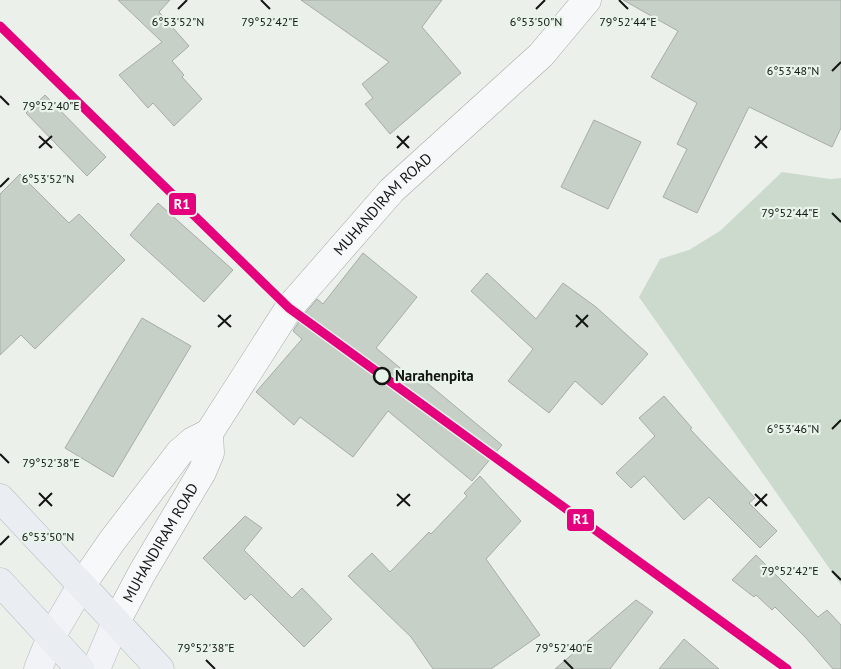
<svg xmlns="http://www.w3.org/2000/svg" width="841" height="669" viewBox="0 0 841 669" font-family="'PT Sans',sans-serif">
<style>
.green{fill:#cbdacd}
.building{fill:#c6d0c7;stroke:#a8aca8}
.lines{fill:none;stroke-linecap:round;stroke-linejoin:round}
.secondary-casing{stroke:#a4a8a5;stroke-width:29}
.primary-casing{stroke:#b6babe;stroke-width:29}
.highway-casing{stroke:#b6babe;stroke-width:29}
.secondary{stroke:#f7f8f9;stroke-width:28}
.primary{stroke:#f1f3f6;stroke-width:28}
.highway{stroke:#eaedf2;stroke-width:28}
.rail-1-casing{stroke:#e8f3e9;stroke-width:12}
.rail-1{stroke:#e5007d;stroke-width:9}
.ticks{fill:none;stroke:#121512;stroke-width:2}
.stop-dot{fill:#e8f3e9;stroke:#121512;stroke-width:2.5}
.labels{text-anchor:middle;stroke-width:4.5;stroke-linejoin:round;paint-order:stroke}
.street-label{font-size:15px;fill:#121512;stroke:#e8f3e9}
.stop-label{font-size:15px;font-weight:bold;fill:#121512;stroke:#e8f3e9;text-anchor:start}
.ticks-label{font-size:12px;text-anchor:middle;fill:#121512;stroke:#e8f3e9;stroke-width:4.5;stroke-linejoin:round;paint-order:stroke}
.line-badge{stroke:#e8f3e9;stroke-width:2}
.badge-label{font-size:14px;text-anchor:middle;font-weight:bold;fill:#fff}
</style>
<rect width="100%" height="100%" fill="#ebf0eb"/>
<polygon class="green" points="782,172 830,179 841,178 841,585 639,297 660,259 689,250 720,231"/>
<g class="building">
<polygon points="118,0 170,0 159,12 189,46 172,61 184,75 182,77 202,99 174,126 153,103 148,108 119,75 162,42"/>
<polygon points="301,0 442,0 422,27 461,73 390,134 365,104 373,98 362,84 389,62"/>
<polygon points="623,0 841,0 841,128 832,147 749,107 697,213 663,197 687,149 677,144 697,103 651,77 678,31"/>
<polygon points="45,95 106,157 87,176 26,113"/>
<polygon points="594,120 641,142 608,209 561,187"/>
<polygon points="20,174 69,223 79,214 125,260 35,349 21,335 0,355 0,194"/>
<polygon points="158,203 233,270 204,302 130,235"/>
<polygon points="363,253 417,297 376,348 411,377 415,373 502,445 472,481 388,411 353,457 300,417 294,425 256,392 302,339 293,331 302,317 317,299 323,304"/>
<polygon points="487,273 536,319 563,283 596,307 648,354 602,405 575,381 549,413 508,381 533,349 471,291"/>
<polygon points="142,318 191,346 113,477 65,448"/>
<polygon points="664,396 692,428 690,429 755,498 749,503 777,531 760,548 709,497 684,520 644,476 631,488 616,473 655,436 639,418"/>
<polygon points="480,476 521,521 486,559 540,635 491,669 433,669 411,637 348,576 372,553 390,572 429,532 431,534 467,496 464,493"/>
<polygon points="245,516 262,528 244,550 292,598 302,588 332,619 304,647 251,594 245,600 203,558"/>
<polygon points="756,555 818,617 827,610 841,625 841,669 833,669 805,637 775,607 772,610 756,595 754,597 732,580"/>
<polygon points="636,600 653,612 610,669 555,669"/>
<polygon points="684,639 719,669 659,669"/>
</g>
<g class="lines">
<g class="secondary-casing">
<g id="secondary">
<path id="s1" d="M81,586L112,541L180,452L193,441L209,433L289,308L392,190L541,55L587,0"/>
<path id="s2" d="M116,622L142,573L202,472L210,453L209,433"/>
</g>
</g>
<g class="primary-casing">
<g id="primary">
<polyline points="51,637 81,586"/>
<polyline points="38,669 51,637"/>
<polyline points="96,669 116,622"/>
</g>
</g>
<g class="highway-casing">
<g id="highway">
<polyline points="0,498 160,669"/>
<polyline points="0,582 80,669"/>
</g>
</g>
<use href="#secondary" class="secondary"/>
<use href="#primary" class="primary"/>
<use href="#highway" class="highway"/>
<g class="rail-1-casing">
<polyline id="rail-1" points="0,26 289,308 787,669"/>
</g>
<use href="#rail-1" class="rail-1"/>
</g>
<path class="ticks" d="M261,0L270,9M619,0L628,9M178,9L187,0M536,9L545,0M832,71L841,62M0,96L9,105M39,136L52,148M397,136L409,148M755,136L767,148M39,148L52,136M397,148L409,136M755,148L767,136M0,187L9,178M832,213L841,222M218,315L231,327M576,315L588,327M218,327L231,315M576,327L588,315M832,429L841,420M0,454L9,463M39,493L52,506M397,494L410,506M755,494L767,506M39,506L52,493M397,506L410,494M755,506L767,494M0,545L9,536M832,571L841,580M206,660L215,669M564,660L573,669"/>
<circle class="stop-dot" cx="382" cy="376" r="8"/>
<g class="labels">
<g class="street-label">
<text dy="5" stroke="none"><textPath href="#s1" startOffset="490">MUHANDIRAM ROAD</textPath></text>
<text dy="5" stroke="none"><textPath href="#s2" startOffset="91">MUHANDIRAM ROAD</textPath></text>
</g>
<g class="stop-label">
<text x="395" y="381">Narahenpita</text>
</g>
</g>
<g class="ticks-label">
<text x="178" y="26">6°53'52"N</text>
<text x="270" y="26">79°52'42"E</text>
<text x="628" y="26">79°52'44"E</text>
<text x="536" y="26">6°53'50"N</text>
<text x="793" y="75">6°53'48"N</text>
<text x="51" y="110">79°52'40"E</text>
<text x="48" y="183">6°53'52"N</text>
<text x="790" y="217">79°52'44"E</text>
<text x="793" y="433">6°53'46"N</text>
<text x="51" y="467">79°52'38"E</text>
<text x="48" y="541">6°53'50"N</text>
<text x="790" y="575">79°52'42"E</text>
<text x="206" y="652">79°52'38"E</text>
<text x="564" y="652">79°52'40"E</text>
</g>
<g class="line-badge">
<rect x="168" y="192" width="29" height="24" rx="5" fill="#e5007d"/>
<rect x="566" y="508" width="29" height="24" rx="5" fill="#e5007d"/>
</g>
<g class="badge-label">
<text x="182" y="209">R1</text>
<text x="581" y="524">R1</text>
</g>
</svg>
